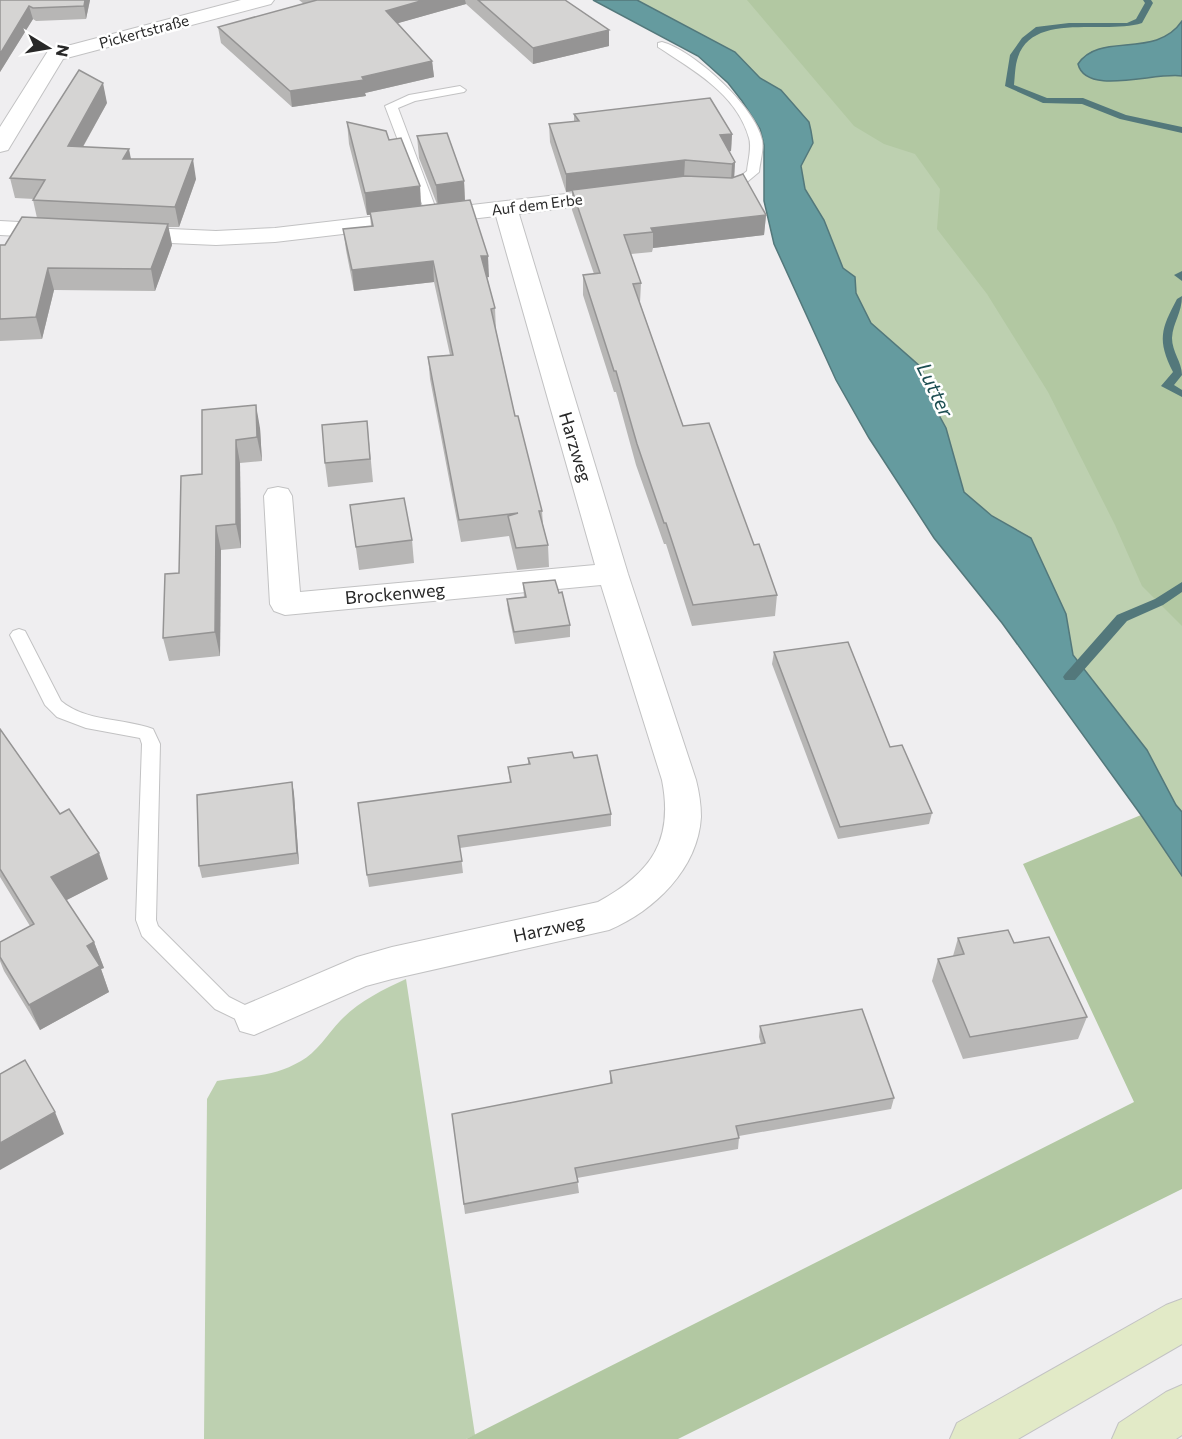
<svg xmlns="http://www.w3.org/2000/svg" width="1182" height="1439" viewBox="0 0 1182 1439" font-family="Commissioner,sans-serif">
<style>
.green{fill:#bdd0b0}
.forest{fill:#b2c8a2}
.water{fill:#659b9f;stroke:#53787b;stroke-width:1.5}
.lines{fill:none;stroke-linecap:round;stroke-linejoin:round}
.stream{fill:#53787b;fill-rule:evenodd}
.lane-casing{stroke:#c2c2c3;stroke-width:2}
.street-casing{stroke:#c2c2c3;stroke-width:2}
.secondary-casing{stroke:#c2c2c3;stroke-width:2}
.lane{fill:#fff;fill-rule:evenodd}
.street{fill:#fff;fill-rule:evenodd}
.secondary{fill:#e2eac7;fill-rule:evenodd}
.wall{fill:#b7b6b5}
.shaded-wall{fill:#959494}
.building{fill:#d5d4d3;stroke:#959494;stroke-width:1.5}
.labels{text-anchor:middle;stroke-width:5;stroke-linejoin:round;paint-order:stroke}
.far-street-label{font-size:15px;fill:#282828;stroke:#fff}
.street-label{font-size:18px;fill:#282828;stroke:#fff}
.water-label{font-size:20px;font-style:italic;fill:#1d4e52;stroke:#fff}
</style>
<rect width="100%" height="100%" fill="#efeef0"/>
<g class="green">
<polygon points="637,0 1182,0 1182,812 1176,805 1147,750 1073,655 1066,614 1031,538 992,516 964,492 946,428 927,393 921,368 871,323 856,293 855,277 843,268 824,220 805,189 801,166 813,143 809,122 781,90 760,78 735,52"/>
<path d="M406,979L475,1435L466,1439H204L207,1099L217,1081C249,1075 272,1078 301,1061C316,1053 328,1034 340,1021C358,1002 382,990 406,979Z"/>
</g>
<g class="forest">
<path d="M747,0H1182V21C1167,43 1143,45 1118,46L1147,77L1171,74L1182,76V626L1142,586L1115,525L1048,392L987,294L937,229L940,189L915,154L884,144L854,126Z"/>
<polygon points="1141,815 1182,876 1182,1189 678,1439 466,1439 1134,1102 1023,864"/>
</g>
<g class="water">
<polygon points="593,0 637,0 735,52 760,78 781,90 809,122 811,131 813,143 801,166 805,189 824,220 843,268 855,277 856,293 871,323 922,368 927,393 946,428 964,492 992,516 1031,538 1066,614 1073,655 1147,750 1176,805 1182,812 1182,876 1141,815 1002,623 934,538 869,438 836,380 774,244 764,201 764,145 760,129 742,101 728,83 698,56"/>
<path d="M1182,21V76C1158,71 1086,97 1078,64C1099,31 1156,60 1182,21Z"/>
</g>
<g class="lines">
<g class="stream">
<path d="M1143,0H1151L1153,3L1142,23C1107,35 1033,11 1018,57C1015,65 1015,76 1014,85L1047,98H1083L1126,115L1182,127V133L1120,119L1082,104L1043,103L1005,86L1010,55L1022,38L1036,27L1069,23H1127L1136,19L1145,3Z"/>
<polygon points="1182,271 1182,281 1174,275"/>
<path d="M1182,296C1182,313 1173,322 1172,338C1172,352 1182,362 1182,375L1174,385L1182,390V397L1161,386L1173,372C1157,340 1161,329 1177,299Z"/>
<polygon points="1182,582 1182,592 1163,605 1127,621 1075,680 1065,680 1063,677 1065,674 1117,615 1155,599"/>
</g>
<g class="lane-casing">
<g id="lane">
<path d="M662,42C693,50 756,107 762,140C764,149 760,162 759,172L735,192H727L725,189L747,171C748,161 752,147 749,138C737,94 693,70 658,47V43Z"/>
<polygon points="460,86 466,90 464,92 415,101 398,108 439,217 433,221 427,217 385,106 409,95"/>
<path d="M19,629L25,631L61,701C86,722 123,718 153,729L160,744L156,920L158,926L229,997L261,1013L264,1019L261,1025L254,1028L215,1009L142,936L136,920L142,744L140,738L86,728L57,717L45,705L10,635L13,631Z"/>
</g>
</g>
<g class="street-casing">
<g id="street">
<polygon points="241,0 274,0 271,4 63,59 11,145 8,150 0,152 0,127 48,51"/>
<path d="M617,188L625,190L629,195L625,200L519,214L628,574L696,780C699,792 701,804 701,817C698,869 654,911 609,930L392,979L366,986L254,1035L240,1031L235,1019L240,1007L357,957L392,947L598,902C651,873 674,841 662,780L601,585L285,615L274,611L270,604L264,496L268,489L278,487L288,489L292,496L300,592L595,565L496,216L275,242L216,245L125,241L116,239L113,234L116,229L125,227L216,231L275,228Z"/>
<polygon points="0,221 58,224 67,226 70,231 67,236 58,238 0,235"/>
</g>
</g>
<g class="secondary-casing">
<g id="secondary">
<polygon points="1182,1299 1182,1344 1018,1439 950,1439 957,1423 1166,1305"/>
<polygon points="1182,1385 1182,1435 1176,1439 1112,1439 1119,1423 1166,1392"/>
</g>
</g>
<use href="#lane" class="lane"/>
<use href="#street" class="street"/>
<use href="#secondary" class="secondary"/>
</g>
<g class="wall">
<polygon points="0,0 90,0 86,19 36,21 33,19 0,72"/>
<polygon points="299,0 565,0 609,30 609,46 533,64 466,4 398,23 432,61 434,77 365,93 366,96 292,107 221,43 218,27 304,4"/>
<polygon points="107,103 83,147 131,159 196,179 179,227 168,227 172,245 155,291 54,290 42,339 0,341 0,245 5,245 37,218 33,200 34,199 15,198 10,178"/>
<polygon points="574,114 732,134 731,151 729,152 735,162 734,178 766,215 764,235 653,248 652,252 631,254 641,283 640,303 683,426 754,545 777,595 775,616 692,626 666,544 664,544 636,465 616,392 614,392 583,295 583,275 594,274 572,210 572,191 566,192 550,142 549,124 574,122"/>
<polygon points="347,122 389,140 420,186 421,206 437,204 419,158 417,136 464,181 465,201 489,277 487,277 495,308 496,330 515,416 542,511 543,525 548,545 549,567 517,570 509,536 461,542 430,379 428,357 450,355 434,282 354,291 346,250 343,229 371,226 370,215 367,215 349,144"/>
<polygon points="202,410 260,428 262,461 240,463 241,548 221,550 220,656 169,661 163,638 202,474"/>
<polygon points="367,421 373,482 328,487 325,463"/>
<polygon points="350,505 412,540 414,563 359,570"/>
<polygon points="523,583 559,593 570,625 570,637 515,644 508,611 507,599 524,597"/>
<polygon points="774,652 890,747 932,813 929,824 838,839 772,664"/>
<polygon points="0,729 60,814 108,879 66,900 94,942 104,968 101,969 109,992 40,1030 4,971 0,961 0,942 30,926 0,877"/>
<polygon points="528,758 574,758 611,814 611,826 460,848 463,873 369,887 367,875 510,782 508,767 528,764"/>
<polygon points="292,782 294,794 299,864 202,878 199,866"/>
<polygon points="958,938 1014,943 1087,1017 1078,1039 963,1059 932,981 938,959 953,956"/>
<polygon points="760,1026 894,1098 891,1109 739,1136 739,1138 738,1149 577,1178 579,1193 465,1214 452,1114 610,1084 610,1071 761,1044 759,1037"/>
</g>
<g class="shaded-wall">
<polygon points="85,0 90,0 86,19 84,6"/>
<polygon points="424,0 465,0 466,4 388,26 386,11"/>
<polygon points="29,6 33,19 0,72 0,54"/>
<polygon points="609,30 609,46 533,64 533,48"/>
<polygon points="432,61 434,77 365,93 366,96 292,107 290,91"/>
<polygon points="103,83 107,103 72,166 68,146"/>
<polygon points="732,134 731,151 719,153 720,135"/>
<polygon points="129,149 133,169 123,159"/>
<polygon points="193,159 196,179 179,227 175,207"/>
<polygon points="685,160 684,178 566,192 566,174"/>
<polygon points="735,162 734,179 731,181 732,164"/>
<polygon points="464,181 465,203 438,207 436,185"/>
<polygon points="420,186 421,209 367,215 365,193"/>
<polygon points="766,215 764,235 653,248 653,232 651,228"/>
<polygon points="168,224 172,245 155,291 151,269"/>
<polygon points="481,256 488,256 489,277 483,278"/>
<polygon points="433,261 434,282 354,291 352,270"/>
<polygon points="48,268 54,290 42,339 36,317"/>
<polygon points="256,405 260,428 262,461 257,437"/>
<polygon points="236,440 240,463 241,548 236,524"/>
<polygon points="216,526 221,550 220,656 215,632"/>
<polygon points="292,782 294,794 299,864 297,853"/>
<polygon points="99,853 108,879 61,903 51,877"/>
<polygon points="94,942 104,968 101,969 109,992 40,1030 29,1005 87,946"/>
<polygon points="55,1112 64,1134 0,1170 0,1143"/>
</g>
<g class="building">
<polygon points="0,0 85,0 84,6 33,8 29,6 0,54"/>
<polygon points="317,0 424,0 386,11 432,61 362,77 364,80 290,91 218,27"/>
<polygon points="478,0 565,0 609,30 533,48"/>
<polygon points="79,70 103,83 68,146 129,149 123,159 193,159 175,207 33,200 45,180 10,178"/>
<polygon points="710,98 732,134 720,135 735,162 732,164 685,160 566,174 549,124 579,121 574,114"/>
<polygon points="347,122 386,131 389,140 401,138 420,186 365,193"/>
<polygon points="447,133 464,181 436,185 417,136"/>
<polygon points="743,174 766,215 651,228 653,232 624,235 641,283 633,284 683,426 709,423 754,545 759,544 777,595 693,605 666,523 664,523 637,444 616,371 614,371 583,275 600,273 572,190 685,176 732,178"/>
<polygon points="470,200 488,256 481,256 495,308 491,309 515,416 518,416 542,511 539,511 548,545 516,548 508,516 518,513 459,520 428,357 453,355 433,261 352,270 343,229 373,226 370,212"/>
<polygon points="22,217 168,224 151,269 48,268 36,317 0,319 0,245 5,245"/>
<polygon points="256,405 257,437 236,440 236,524 216,526 215,632 163,638 165,574 179,573 181,476 202,474 202,410"/>
<polygon points="367,421 370,459 325,463 322,425"/>
<polygon points="404,498 412,540 356,547 350,505"/>
<polygon points="555,580 559,593 562,592 570,625 514,632 507,599 526,597 523,583"/>
<polygon points="848,642 890,747 902,745 932,813 840,827 774,652"/>
<polygon points="0,729 60,814 69,809 99,853 51,877 94,942 87,946 100,966 29,1005 0,957 0,942 34,924 0,869"/>
<polygon points="572,752 574,758 597,755 611,814 458,836 462,861 367,875 358,803 511,782 508,767 530,764 528,758"/>
<polygon points="292,782 297,853 199,866 197,795"/>
<polygon points="1008,930 1014,943 1049,937 1087,1017 970,1037 938,959 964,954 958,938"/>
<polygon points="862,1009 894,1098 736,1126 739,1138 575,1168 578,1182 464,1204 452,1114 612,1083 610,1071 765,1043 760,1026"/>
<polygon points="25,1060 55,1112 0,1143 0,1074"/>
</g>
<g class="labels">
<g class="far-street-label">
<text transform="translate(144 32) rotate(-15)" y="5">Pickertstraße</text>
<text transform="translate(537 205) rotate(-7)" y="5">Auf dem Erbe</text>
</g>
<g class="street-label">
<text transform="translate(575 447) rotate(73)" y="6">Harzweg</text>
<text transform="translate(395 594) rotate(-5)" y="6">Brockenweg</text>
<text transform="translate(549 929) rotate(-12)" y="6">Harzweg</text>
</g>
<g class="water-label">
<text transform="translate(935 390) rotate(64)" y="7">Lutter</text>
</g>
</g>
<g transform="translate(48 48) rotate(101)" stroke="#ffffff" stroke-width="4.5" paint-order="stroke">
<path d="M0-4.5L10 22L0 15L-10 22Z" fill="#282828"/>
<text y="-9" font-size="16" font-weight="bold" text-anchor="middle" fill="#282828">N</text>
</g>
</svg>
